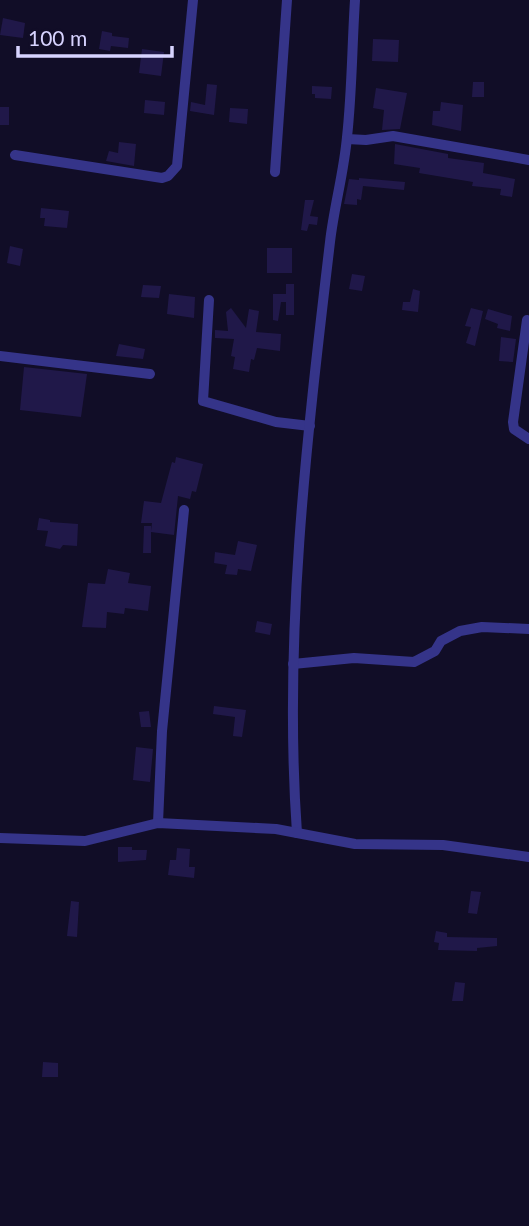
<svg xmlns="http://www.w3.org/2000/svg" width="529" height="1226" viewBox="0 0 529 1226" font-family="Lato,sans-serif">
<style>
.building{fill:#201849}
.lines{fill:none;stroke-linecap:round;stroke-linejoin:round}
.street{stroke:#353489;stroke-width:10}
</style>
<rect width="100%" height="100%" fill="#110d27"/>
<g class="building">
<polygon points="3,18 25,23 23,38 0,35"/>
<polygon points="102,31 112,33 112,36 129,38 128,48 111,46 110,51 99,49"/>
<polygon points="373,39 399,40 398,62 372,61"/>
<polygon points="142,49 164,52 161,76 139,73"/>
<polygon points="473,82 484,82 484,97 472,97"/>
<polygon points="207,84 217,85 214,115 190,111 191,102 205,105"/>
<polygon points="312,86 332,87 331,99 315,98 315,94 312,94"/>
<polygon points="376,88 407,93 400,129 382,130 384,110 373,108"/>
<polygon points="145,100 165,102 164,115 144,113"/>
<polygon points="441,102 463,105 461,131 432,125 433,111 440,111"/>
<rect x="0" y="107" width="9" height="18"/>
<polygon points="230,108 248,109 247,124 229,122"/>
<polygon points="119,142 136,144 134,166 106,161 109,151 118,153"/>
<polygon points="395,144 448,154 448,158 484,163 483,173 515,179 512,197 500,195 501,189 472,186 473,182 419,173 420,168 394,164"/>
<polygon points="359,178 405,182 404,190 363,186 361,200 357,199 357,205 344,204 349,179 359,180"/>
<polygon points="305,200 314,200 310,216 318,217 317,225 309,224 307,231 301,230"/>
<polygon points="41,208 69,211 67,228 44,226 45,218 40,218"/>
<polygon points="10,246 23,249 20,266 7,263"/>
<rect x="267" y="248" width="25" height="25"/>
<polygon points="352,274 365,276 362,291 349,289"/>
<polygon points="286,284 294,284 294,315 286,315 286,302 281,302 278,321 273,320 273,294 286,294"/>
<polygon points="143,285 161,286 159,298 141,297"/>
<polygon points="413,289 420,291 418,312 402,310 403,302 410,302"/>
<polygon points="169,294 195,297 194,318 167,314"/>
<polygon points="231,308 246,328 249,309 259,311 256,332 281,334 280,351 257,348 254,360 251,359 249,372 233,369 235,357 231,356 234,339 215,338 215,330 228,331 226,312"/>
<polygon points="471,308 483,311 475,346 466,343 471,327 465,326"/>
<polygon points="488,309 512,316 510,331 497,328 498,324 485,319"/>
<polygon points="501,337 516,339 513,362 499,361"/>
<polygon points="119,344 145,349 143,359 116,356"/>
<polygon points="24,367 87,374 81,417 20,410"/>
<polygon points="176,457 203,464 196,492 192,491 190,499 178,496 174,535 151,532 151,553 143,553 144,526 151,526 151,531 152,523 141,523 144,501 161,503 172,462 175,463"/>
<polygon points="39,518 50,520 50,522 78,524 77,546 63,545 60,549 45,546 48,531 37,530"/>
<polygon points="238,541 257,545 251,571 238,569 237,575 225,574 227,565 214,563 215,552 235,555"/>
<polygon points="108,569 130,573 128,583 151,586 148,611 125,608 124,614 107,612 106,628 82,627 88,583 105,584"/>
<polygon points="257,621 272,624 270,635 255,632"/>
<polygon points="214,706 246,710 242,737 233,736 235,717 213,714"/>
<polygon points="149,711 151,727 141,727 139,712"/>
<polygon points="136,747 153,749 150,782 133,780"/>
<polygon points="118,847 132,847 132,850 147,850 146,860 118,862"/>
<polygon points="177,848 190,849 189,867 195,867 194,878 168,875 170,860 176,860"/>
<polygon points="471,891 481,892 477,914 468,913"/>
<polygon points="71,901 79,902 77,937 67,936"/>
<polygon points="436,931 447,933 447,937 497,938 497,946 477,948 477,951 438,950 439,943 434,942"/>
<polygon points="455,982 465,983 463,1001 452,1001"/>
<polygon points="43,1062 58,1063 58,1077 42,1077"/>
</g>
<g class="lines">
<g class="street">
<polyline points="347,139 366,140 393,136 529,160"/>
<polyline points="15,155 162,178 168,176 177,166 193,0"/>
<polyline points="275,172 287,0"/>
<polyline points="209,300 203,401 276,422 310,426"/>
<polyline points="527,320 513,422 514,429 529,439"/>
<polyline points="0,356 150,374"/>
<polyline points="293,664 354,658 414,662 435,651 441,641 460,631 482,627 529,629"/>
<polyline points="158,823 162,731 184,510"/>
<path d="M297,833C283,636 307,437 330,242C334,207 344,172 347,137C352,92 352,46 355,0"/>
<polyline points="0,838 85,841 158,823 276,829 355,844 443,845 529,857"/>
</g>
</g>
<path d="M18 46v10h154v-10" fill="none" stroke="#d7d3ff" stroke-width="3.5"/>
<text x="28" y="46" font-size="21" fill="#d7d3ff" stroke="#110d27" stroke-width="5" paint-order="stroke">100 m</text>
</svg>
